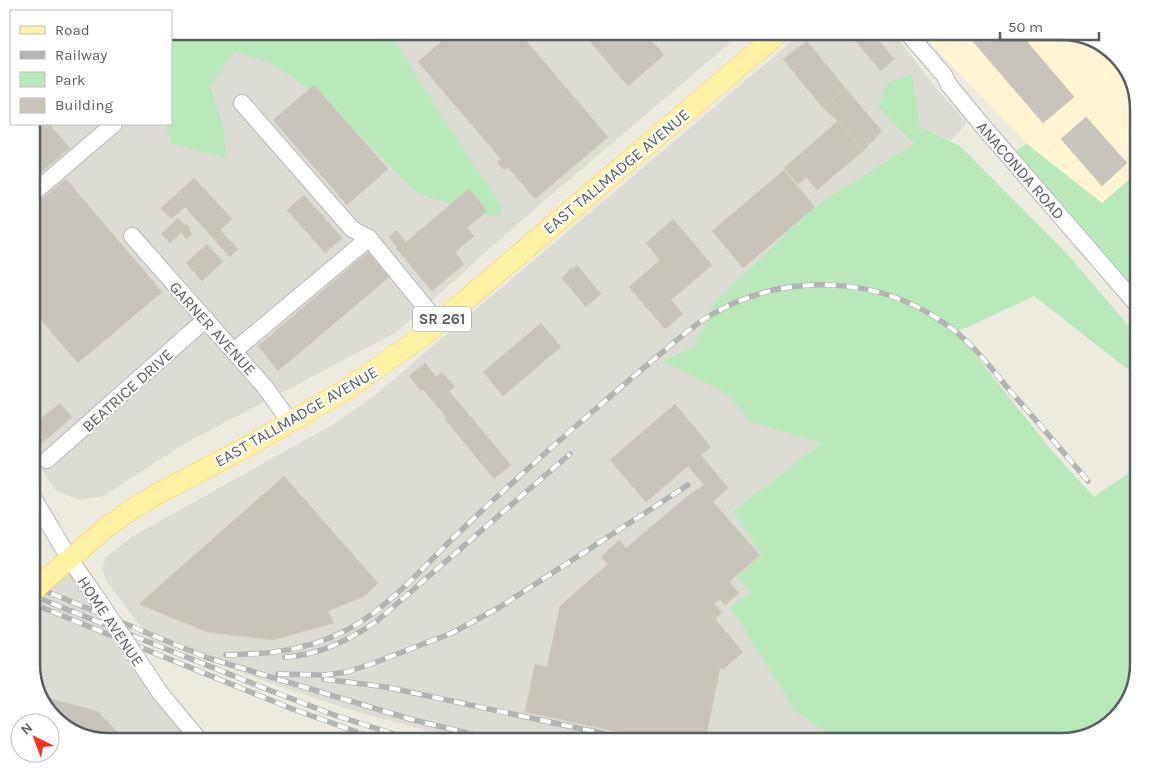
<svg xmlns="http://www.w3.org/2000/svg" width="1170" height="773" viewBox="0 0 1170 773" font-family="Karla,sans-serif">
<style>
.commercial{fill:#fff5d3}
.industrial{fill:#dddcd4}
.green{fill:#b9e8ba}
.building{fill:#c8c4bc;stroke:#d2ccbd}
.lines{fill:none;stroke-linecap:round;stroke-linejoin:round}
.minor-casing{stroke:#b5b8be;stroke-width:18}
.major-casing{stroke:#fece47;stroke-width:21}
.minor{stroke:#fff;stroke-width:16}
.major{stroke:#fff2a3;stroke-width:20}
.rail-casing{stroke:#b2b3b3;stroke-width:5.5}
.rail{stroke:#fff;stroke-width:4;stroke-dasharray:11;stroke-linecap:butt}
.minor-bridge-casing{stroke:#b5b8be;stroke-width:18;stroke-linecap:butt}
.major-bridge-casing{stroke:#fece47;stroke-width:21;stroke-linecap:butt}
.minor-bridge{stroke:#fff;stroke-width:16}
.major-bridge{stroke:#fff2a3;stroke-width:20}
.labels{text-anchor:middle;stroke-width:4;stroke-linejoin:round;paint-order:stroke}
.shield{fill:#fff;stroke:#8a8e91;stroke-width:1}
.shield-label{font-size:15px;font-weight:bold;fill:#585d62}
.street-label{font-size:16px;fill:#585d62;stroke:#fff}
.rim{fill:none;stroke:#585d62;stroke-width:2.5}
</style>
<rect width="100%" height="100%" fill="#edeadf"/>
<polygon class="commercial" points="919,31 1061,31 1104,44 1128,71 1139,104 1139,171 1088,215 1027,144"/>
<g class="industrial">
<polygon points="171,31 744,31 516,225 397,332 182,445 104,496 79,500 55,490 31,452 31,124 171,124"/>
<polygon points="804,31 892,31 936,88 967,123 950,141 920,127 912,74 878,107 914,144 826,199 808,213 821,341 878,742 474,742 357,712 270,683 150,639 106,581 102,569 106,557 133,536 334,424 374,396"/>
<polygon points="69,558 201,742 109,742 66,729 42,703 31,669 31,594"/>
</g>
<g class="green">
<polygon points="171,31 389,31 443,118 503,208 500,217 480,213 418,194 327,101 271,63 235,52 210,87 223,126 227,158 172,144 165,124 171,124"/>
<polygon points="912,74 920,127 960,146 1068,255 1139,338 1139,378 1034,296 957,332 1052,451 1094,497 1139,466 1139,664 1126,707 1099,731 1061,742 842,742 796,712 731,608 750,593 737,577 762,555 733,511 822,443 750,422 726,393 663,361 694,347 715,302 808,213 826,199 914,144 878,107 887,83"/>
<polygon points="1027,144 1102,203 1139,171 1139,297 1013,153"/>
</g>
<g class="building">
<polygon points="432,31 518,31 608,137 535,199 508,167 504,170 497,162 501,159 418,62 441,42"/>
<polygon points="581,31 643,31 664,55 628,86"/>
<polygon points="847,31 871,31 894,59 881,71"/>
<polygon points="964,31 1018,31 1074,97 1043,123"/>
<polygon points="807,41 846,89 823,108 783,59"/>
<polygon points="314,85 388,169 347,205 273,120"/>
<polygon points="846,89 882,131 863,151 838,121 823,108"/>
<polygon points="1086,117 1127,163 1102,186 1061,139"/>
<polygon points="838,121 863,151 817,190 806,177 798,184 784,168"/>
<polygon points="31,124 49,124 70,148 31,181"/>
<polygon points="784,170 815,207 743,268 712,231"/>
<polygon points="194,178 232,219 220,230 238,249 230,257 185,207 171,219 161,208"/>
<polygon points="66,179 162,292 78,363 31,308 31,208"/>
<polygon points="469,189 487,211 467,228 474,236 455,252 464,264 432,291 396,248 397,247 389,237 396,230 406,242"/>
<polygon points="304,195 342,238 325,253 287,210"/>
<polygon points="178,218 185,225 186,224 191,229 189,230 192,234 187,239 181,233 170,243 161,234"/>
<polygon points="673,219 712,265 671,300 683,314 665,329 629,287 660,260 646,243"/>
<polygon points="207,244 223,262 202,281 186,263"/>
<polygon points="368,252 389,277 278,371 258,346"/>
<polygon points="577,265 601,294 586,307 562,278 572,267 573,269"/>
<polygon points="541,323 561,347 503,396 483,372"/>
<polygon points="425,363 436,377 442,372 455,387 449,391 511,465 494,479 445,419 447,418 423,389 421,391 409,376"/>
<polygon points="60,403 72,417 41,444 31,433 31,427"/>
<polygon points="675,404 711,447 701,455 728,488 713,502 760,555 729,582 739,593 725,605 720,599 714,604 722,613 715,619 743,652 724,669 720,668 705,742 666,742 525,712 535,664 547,667 560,606 608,564 601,557 619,540 626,548 689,495 704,485 688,466 646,502 610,460"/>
<polygon points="284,476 378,583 365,596 328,611 334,623 273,640 207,632 139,604"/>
<polygon points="40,696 97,711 128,742 109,742 66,729 42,703"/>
</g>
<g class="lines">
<g class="minor-casing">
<g id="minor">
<polyline points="906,31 944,75 949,85 981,124 1139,307"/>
<polyline points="242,103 352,229 369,238 438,323"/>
<polyline points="31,195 114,124"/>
<polyline points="132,236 265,387 290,422"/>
<polyline points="234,351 369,238"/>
<polyline points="47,460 206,319"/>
<polyline points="31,494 69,558 99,601"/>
<polyline points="161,694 201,742"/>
</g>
</g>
<g class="major-casing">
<polyline id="major" points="46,579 107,527 132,509 159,493 252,444 347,389 427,333 781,31"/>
</g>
<use href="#minor" class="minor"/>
<use href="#major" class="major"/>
<g class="rail-casing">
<g id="rail">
<polyline points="31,585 208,658 410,719 504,742"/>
<polyline points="31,595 269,690 334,715 419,742"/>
<polyline points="31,603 290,708 385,742"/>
<path d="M226,655C267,654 303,651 341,633C384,612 418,573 451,540C499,494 548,450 598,407C620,388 642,369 664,351C679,338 694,325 711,315C782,273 875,274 944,323C971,341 990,367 1011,392C1037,421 1062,451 1088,481"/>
<path d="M285,657C320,655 349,640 377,621L570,454"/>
<polyline points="278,674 324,675 347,672 371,664 452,633 500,607 688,485"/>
<polyline points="324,679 386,687 643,742"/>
</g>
</g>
<use href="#rail" class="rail"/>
<g class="minor-bridge-casing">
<polyline id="minor-bridge" points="99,601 161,694"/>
</g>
<g class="major-bridge-casing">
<polyline id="major-bridge" points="31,594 46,579"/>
</g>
<use href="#minor-bridge" class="minor-bridge"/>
<use href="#major-bridge" class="major-bridge"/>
</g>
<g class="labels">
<rect class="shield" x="413" y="306.5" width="58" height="25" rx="4"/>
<g class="shield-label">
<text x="442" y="324">SR 261</text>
</g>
<g class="street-label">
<text transform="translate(1021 170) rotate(49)" y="6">ANACONDA ROAD</text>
<text transform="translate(616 171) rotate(-40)" y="6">EAST TALLMADGE AVENUE</text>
<text transform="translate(213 328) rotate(48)" y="6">GARNER AVENUE</text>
<text transform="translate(127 390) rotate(-42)" y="6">BEATRICE DRIVE</text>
<text transform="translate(296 416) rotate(-30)" y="6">EAST TALLMADGE AVENUE</text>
<text transform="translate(111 621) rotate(56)" y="6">HOME AVENUE</text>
</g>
</g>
<path d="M0 0H1170V773H0ZM109 40H1061A69 69 0 0 1 1130 109V664A69 69 0 0 1 1061 733H109A69 69 0 0 1 40 664V109A69 69 0 0 1 109 40Z" fill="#fff" fill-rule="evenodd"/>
<path class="rim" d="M109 40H1061A69 69 0 0 1 1130 109V664A69 69 0 0 1 1061 733H109A69 69 0 0 1 40 664V109A69 69 0 0 1 109 40Z"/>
<rect x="10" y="10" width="162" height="115" fill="#ffffff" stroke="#bcbec0"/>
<rect x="20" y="26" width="25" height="8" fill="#fff2a3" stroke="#bcbec0"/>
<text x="55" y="35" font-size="15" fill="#585d62">Road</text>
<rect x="20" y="51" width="25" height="8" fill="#b2b3b3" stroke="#bcbec0"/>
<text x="55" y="60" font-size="15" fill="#585d62">Railway</text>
<rect x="20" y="72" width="25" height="15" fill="#b9e8ba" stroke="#bcbec0"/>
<text x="55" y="85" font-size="15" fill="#585d62">Park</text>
<rect x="20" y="98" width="25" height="15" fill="#c8c4bc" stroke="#bcbec0"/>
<text x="55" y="110" font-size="15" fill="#585d62">Building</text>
<g transform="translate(35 738) rotate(318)"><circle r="24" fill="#ffffff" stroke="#bcbec0"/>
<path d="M0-4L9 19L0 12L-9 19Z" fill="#f92f1a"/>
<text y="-8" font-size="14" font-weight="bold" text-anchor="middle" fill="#585d62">N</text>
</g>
<path d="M1000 32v8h99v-8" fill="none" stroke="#585d62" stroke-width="2.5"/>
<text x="1008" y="32" font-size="15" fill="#585d62" stroke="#ffffff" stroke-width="4" paint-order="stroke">50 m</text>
</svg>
